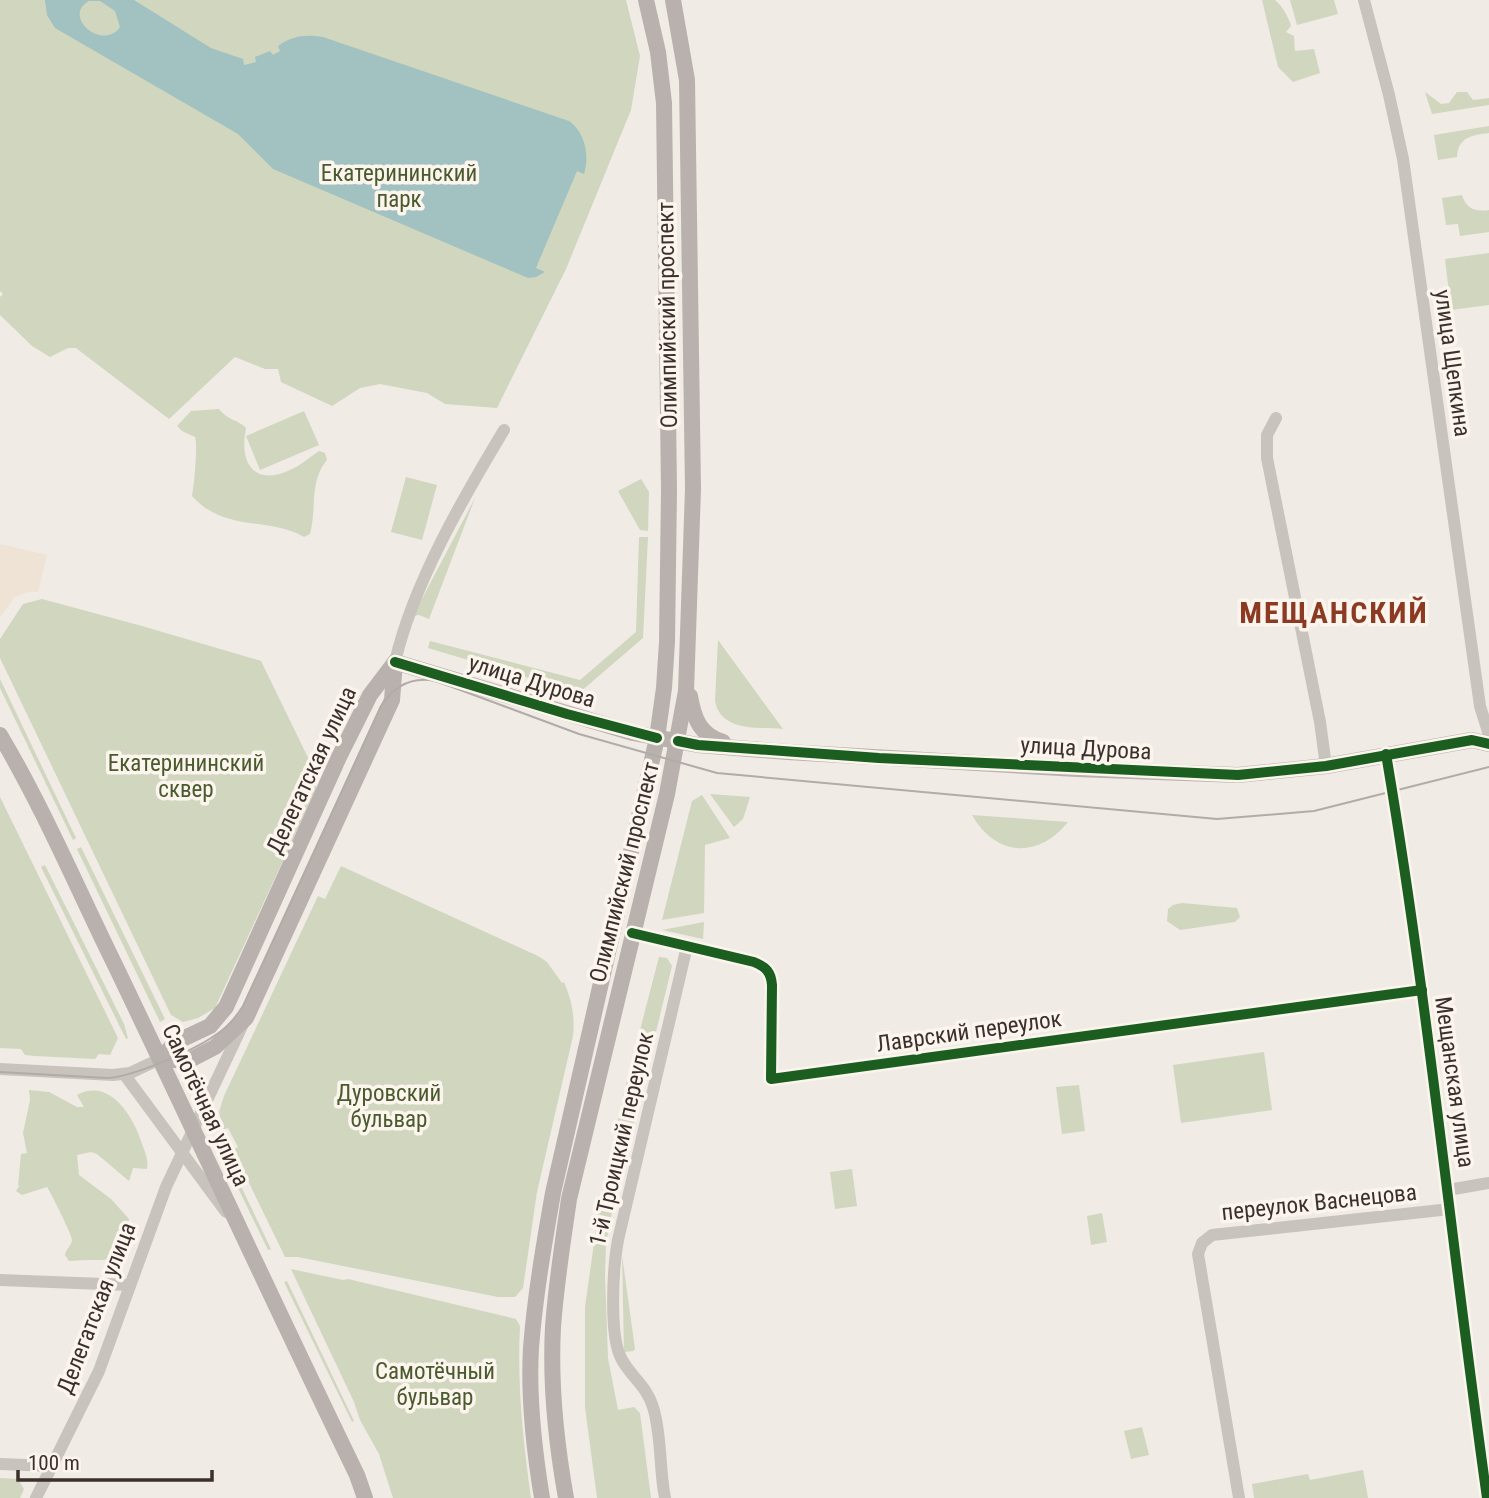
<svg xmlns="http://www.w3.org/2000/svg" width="1489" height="1498" viewBox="0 0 1489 1498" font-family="'Roboto Condensed',sans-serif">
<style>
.green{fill:#d1d6bf}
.plaza{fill:#eee3d5}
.water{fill:#a1c2c1;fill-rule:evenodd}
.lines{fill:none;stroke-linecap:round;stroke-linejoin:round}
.minor{stroke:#c9c3be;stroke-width:12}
.major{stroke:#b8b1ad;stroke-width:16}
.tram{stroke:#b1aca8;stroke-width:2}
.cycleway-casing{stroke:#fbf5ee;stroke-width:15}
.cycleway{stroke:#1b5e20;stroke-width:10}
.labels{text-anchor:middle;stroke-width:7;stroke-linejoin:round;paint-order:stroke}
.park-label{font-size:23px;fill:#4a5a2e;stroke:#fbf5ee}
.street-label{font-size:23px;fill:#3b302b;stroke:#fbf5ee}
.district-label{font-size:30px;font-weight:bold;letter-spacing:2px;fill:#8c3b22;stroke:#fbf5ee}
</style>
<rect width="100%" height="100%" fill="#f0ebe5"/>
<g class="green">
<polygon points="0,0 626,0 640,56 631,110 566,269 497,408 445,404 427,393 380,384 360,388 332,406 281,382 278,369 265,369 235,357 169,419 76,348 68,348 50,357 32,346 0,315 0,297 3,294 0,291"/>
<path d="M1262,0H1275C1283,7 1288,16 1291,26L1286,32L1294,36L1295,51L1314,49L1320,73L1293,82L1278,67Z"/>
<polygon points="1290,0 1334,0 1338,14 1297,25"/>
<polygon points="1425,92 1441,104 1449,103 1457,92 1467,92 1473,100 1489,98 1489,105 1432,114"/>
<path d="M1489,126V133C1472,135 1458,137 1457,157L1438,160L1434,135Z"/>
<path d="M1462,195C1466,209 1476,212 1489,210V232L1460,236L1458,224L1446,225L1442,198Z"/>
<polygon points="1489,253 1489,305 1451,310 1445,259"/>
<path d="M219,409C230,422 236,418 246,428C239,462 253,487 290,470C300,466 310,457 319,451L325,453L327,460C309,481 317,509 310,534L304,537C267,516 226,533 192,496C194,486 198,444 195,437L182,431L177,426L191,411Z"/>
<polygon points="304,411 319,445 260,470 246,436"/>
<polygon points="406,477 437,485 422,540 391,532"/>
<polygon points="641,479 649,492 648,531 640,530 618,491"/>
<polygon points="475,498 429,619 419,615 413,616"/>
<polygon points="639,537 648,537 643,638 579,693 428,648 430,641 580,680 636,632"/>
<polygon points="42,599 142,626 261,661 316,774 316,789 215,1008 198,1018 183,1022 171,1015 0,658 0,639 23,604"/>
<path d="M718,640L783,729C758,727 721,732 715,701Z"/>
<polygon points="0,679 76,838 73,840 0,688"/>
<polygon points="710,794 750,797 743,819 734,827"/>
<polygon points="702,795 730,838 705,845 704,913 662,920 692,801"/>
<polygon points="0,797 118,1038 110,1055 99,1054 95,1059 35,1056 25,1055 21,1049 0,1048"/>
<path d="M972,815L1068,822C1038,859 996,857 972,815Z"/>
<polygon points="81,847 165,1019 160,1022 77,849"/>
<polygon points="45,865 124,1024 128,1038 126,1039 41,867"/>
<path d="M341,866L538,956L547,962L562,983L564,982C572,1001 575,1017 573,1036L537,1192L523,1288L515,1297H498L298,1257H285L233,1150L238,1147L228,1128L223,1130L219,1112L224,1096L318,896L325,899Z"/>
<polygon points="1182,903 1237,908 1240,917 1235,922 1180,930 1167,921 1168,909 1173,905"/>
<polygon points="704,922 703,939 662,930"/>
<polygon points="659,957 667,958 672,966 610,1221 606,1244 605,1275 608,1358 618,1410 634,1407 640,1413 651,1498 597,1498 585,1407 585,1307 600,1201 627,1080"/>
<polygon points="1264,1052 1272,1110 1181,1123 1173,1065"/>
<polygon points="1079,1085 1085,1131 1062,1134 1056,1087"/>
<path d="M29,1090L49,1092L77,1107H84L77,1095C109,1077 133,1116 141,1141C144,1150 149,1159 147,1169L133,1168L129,1181L97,1154L91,1152L77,1155L79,1175L111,1199L129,1219C118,1271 116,1257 69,1261L65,1255C66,1249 72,1245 72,1240C73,1237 50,1191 47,1187L22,1195L16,1191L20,1185L18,1186L21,1154L27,1153L23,1133L30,1100Z"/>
<polygon points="229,1161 271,1249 268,1250 226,1163"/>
<polygon points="852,1169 857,1206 835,1209 830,1172"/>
<polygon points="1102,1213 1107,1242 1091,1245 1087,1216"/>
<polygon points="622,1255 635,1349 633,1351 624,1352"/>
<path d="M291,1269L343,1280L348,1279L516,1319L520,1326C517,1385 523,1441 531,1498H393L379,1454L360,1420L354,1402Z"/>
<polygon points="287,1281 354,1421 352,1422 284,1282"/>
<polygon points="1142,1427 1149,1455 1131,1459 1124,1431"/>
<polygon points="1363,1470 1368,1498 1254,1498 1252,1484 1308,1474 1310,1480"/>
<polygon points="0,1478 18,1479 24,1489 20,1498 0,1498"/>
</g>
<polygon class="plaza" points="0,544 47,555 38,592 28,592 15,597 0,617"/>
<path class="water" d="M45,0H134L211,48L243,59L244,65L256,62L255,57L270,51L273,55L280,51L278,46C292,36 305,34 323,37L569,121C585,132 590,156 584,174L577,171L536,268L545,272L536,277L528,278L273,169L238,134L55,28L47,15ZM89,1H100L115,11L120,27C103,52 61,16 89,1Z"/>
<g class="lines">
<g class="minor">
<polyline points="1364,0 1389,95 1403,159 1480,706 1489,735"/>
<polyline points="1276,418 1267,435 1267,458 1320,722 1326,766"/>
<path d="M395,662C413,584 463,498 504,430"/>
<path d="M1386,754C1428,1001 1452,1250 1487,1498"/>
<path d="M632,933L754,962C766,967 771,972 772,985L771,1079L1422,990"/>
<polyline points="0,1069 113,1075 130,1073 160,1059"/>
<polyline points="124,1074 226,1212"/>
<polyline points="1448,1190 1489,1183"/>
<polyline points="0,1280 129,1285"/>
<polyline points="0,1464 52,1466"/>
<polyline points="36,1498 99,1371 166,1187 244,1022"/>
<path d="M665,1498C659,1468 662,1436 653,1407C647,1386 630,1376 621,1358C609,1334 613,1267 618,1240L687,946"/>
<polyline points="1239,1498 1198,1254 1202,1243 1212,1235 1450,1209"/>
</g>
<g class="major">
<polyline points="395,662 633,733 698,745 788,752 1077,769 1238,775 1326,766 1472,740 1489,744"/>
<path d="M690,696C694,719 700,735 723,742"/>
<path d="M0,735C44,809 78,890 116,967C197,1136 275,1306 357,1475L365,1498"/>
<polyline points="160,1059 188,1061 215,1047 246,1018 392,700 395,662"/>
<polyline points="160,1059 176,1042 210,1026 226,1007 339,757 370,695 395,662"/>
<path d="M542,1498C534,1449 528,1398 531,1348C535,1296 544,1244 553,1193L657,738L664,688L667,642L669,490L664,103L658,52L646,0"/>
<path d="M566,1498C556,1442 550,1383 553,1327C556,1284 563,1241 569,1199L667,794L686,691L693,489L687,80L673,0"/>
</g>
<path class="tram" d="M0,1072L107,1078C133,1077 195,1050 217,1034C228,1027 236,1017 243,1006L381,706C394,686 412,676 436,681L579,734L717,773L1217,819L1314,811L1489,767"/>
<g class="cycleway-casing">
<g id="cycleway">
<polyline points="395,662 567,714 657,738"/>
<polyline points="678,741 698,745 879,758 1238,775 1326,766 1472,740 1489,744"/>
<path d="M1386,754C1428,1001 1452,1250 1487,1498"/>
<path d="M632,933L754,962C766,967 771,972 772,985L771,1079L1422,990"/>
</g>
</g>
<use href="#cycleway" class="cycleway"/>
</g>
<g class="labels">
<g class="park-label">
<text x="399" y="181">Екатерининский<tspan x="399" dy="26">парк</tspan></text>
<text x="186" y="771">Екатерининский<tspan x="186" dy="26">сквер</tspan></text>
<text x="389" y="1101">Дуровский<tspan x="389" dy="26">бульвар</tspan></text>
<text x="435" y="1379">Самотёчный<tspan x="435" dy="26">бульвар</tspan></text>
</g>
<g class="street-label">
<text transform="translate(667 315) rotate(-91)" y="8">Олимпийский проспект</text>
<text transform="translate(1453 363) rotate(82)" y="8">улица Щепкина</text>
<text transform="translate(532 681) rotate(17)" y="8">улица Дурова</text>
<text transform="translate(1086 748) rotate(3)" y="8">улица Дурова</text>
<text transform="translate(311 770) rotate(-65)" y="8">Делегатская улица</text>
<text transform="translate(624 872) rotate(-76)" y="8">Олимпийский проспект</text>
<text transform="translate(969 1031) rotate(-8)" y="8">Лаврский переулок</text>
<text transform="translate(1455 1082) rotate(82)" y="8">Мещанская улица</text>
<text transform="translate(206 1105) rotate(65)" y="8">Самотёчная улица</text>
<text transform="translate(621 1139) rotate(-77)" y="8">1-й Троицкий переулок</text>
<text transform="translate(1319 1202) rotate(-6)" y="8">переулок Васнецова</text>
<text transform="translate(96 1308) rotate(-69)" y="8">Делегатская улица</text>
</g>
<g class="district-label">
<text x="1334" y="623">МЕЩАНСКИЙ</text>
</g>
</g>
<path d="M18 1470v10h194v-10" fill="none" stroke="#3b302b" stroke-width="3.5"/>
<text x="28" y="1470" font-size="21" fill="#3b302b" stroke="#fbf5ee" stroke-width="5" paint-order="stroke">100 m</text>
</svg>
